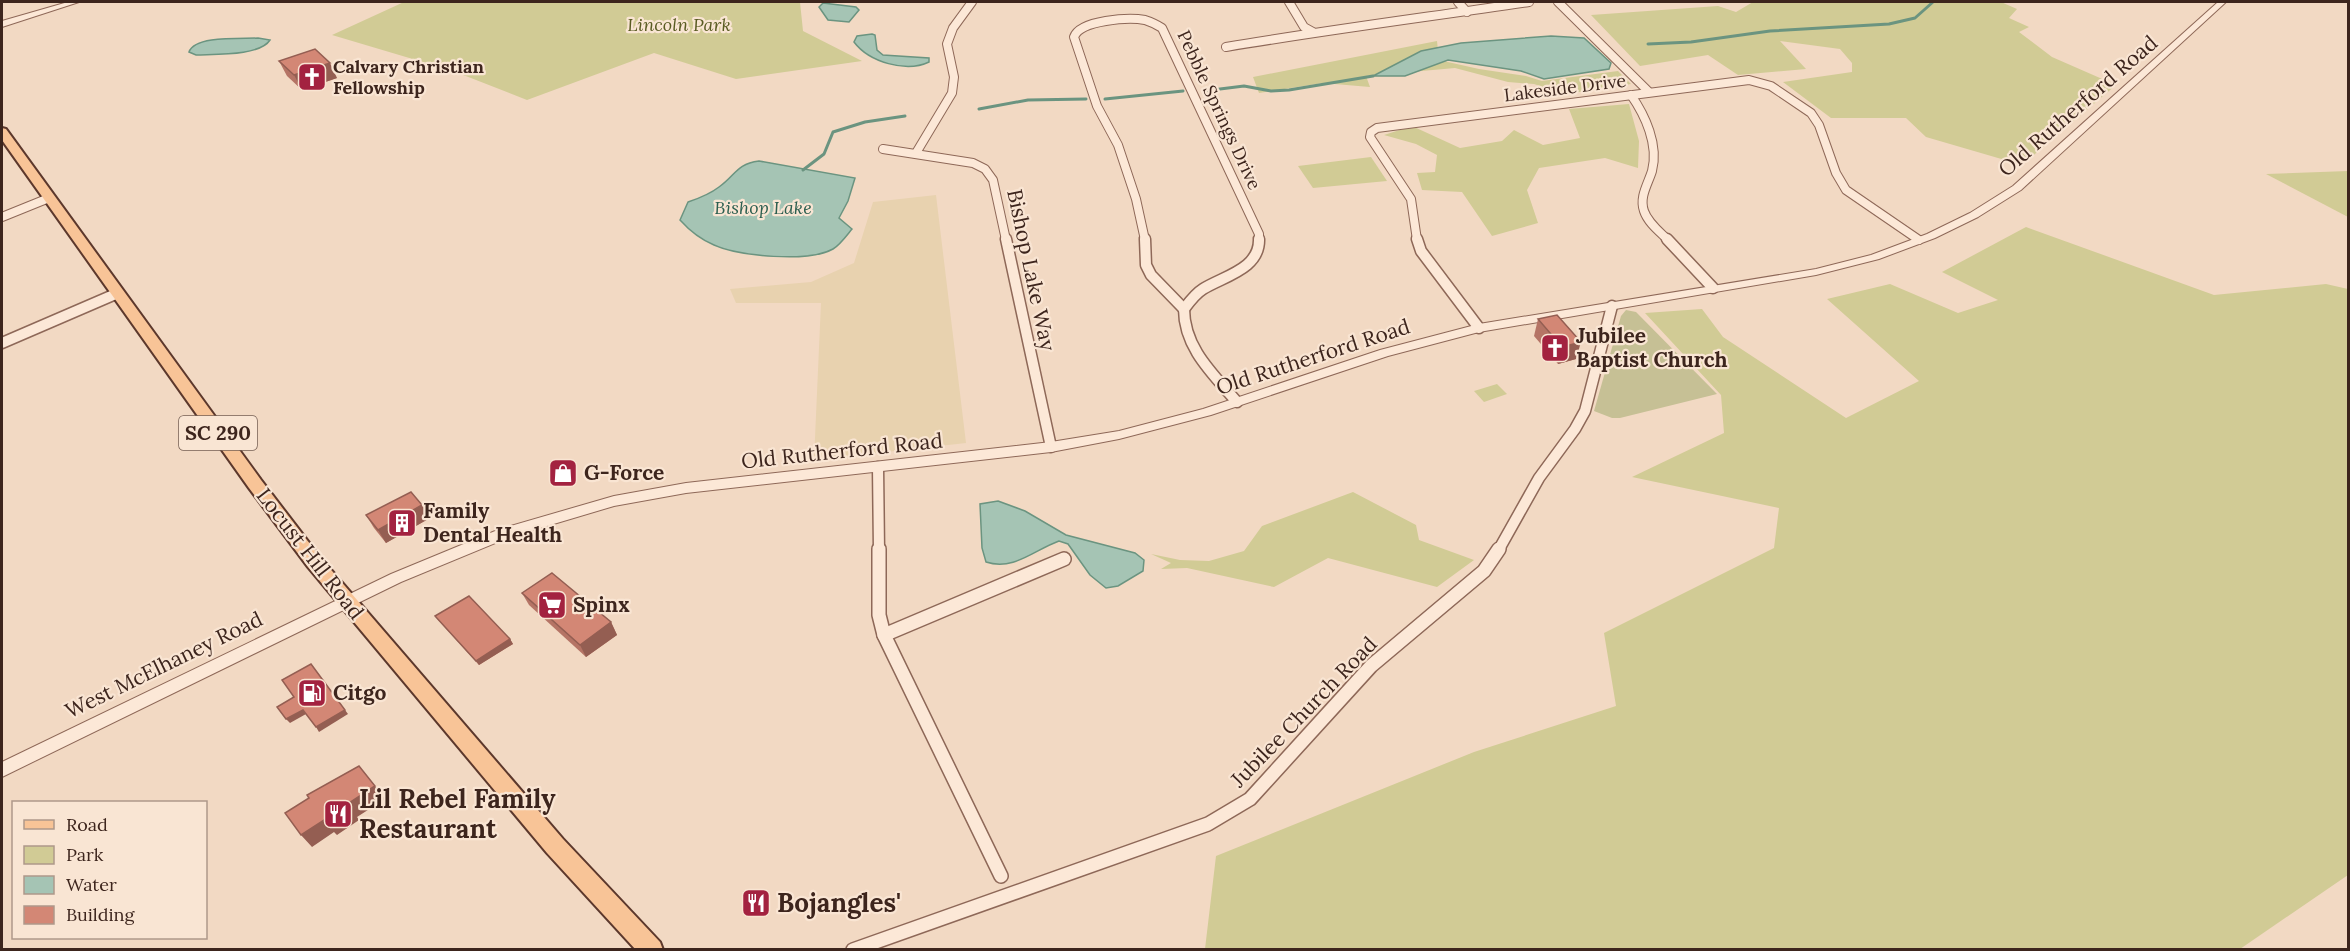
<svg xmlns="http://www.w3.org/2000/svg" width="2350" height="951" viewBox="0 0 2350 951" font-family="Lora,serif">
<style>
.farmland{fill:#e8d2af}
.green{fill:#d1cb95}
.cemetery{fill:#c6c095}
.water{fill:#a5c4b4;stroke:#6b9480;stroke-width:1.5}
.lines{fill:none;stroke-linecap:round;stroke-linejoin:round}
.stream{stroke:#6b9480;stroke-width:3}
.minor-far2-casing{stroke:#8e6858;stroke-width:10}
.minor-far1-casing{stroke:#8e6858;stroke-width:13}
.minor-casing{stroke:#8e6858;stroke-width:16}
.tertiary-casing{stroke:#8e6858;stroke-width:2}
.primary-casing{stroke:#5c382c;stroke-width:4}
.minor-far2{stroke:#fce8d7;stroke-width:8}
.minor-far1{stroke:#fce8d7;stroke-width:10}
.minor{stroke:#fce8d7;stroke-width:13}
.tertiary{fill:#fce8d7;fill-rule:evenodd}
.primary{fill:#f8c497;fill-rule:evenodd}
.wall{fill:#b57465}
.shaded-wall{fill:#945e52}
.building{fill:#d38775;stroke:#945e52;stroke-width:1.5}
.labels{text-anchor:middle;stroke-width:4.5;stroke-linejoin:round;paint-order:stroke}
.far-park-label{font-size:18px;font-style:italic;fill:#595b22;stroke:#f9e5d3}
.far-poi-label{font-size:18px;font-weight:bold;fill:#3d251d;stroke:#f9e5d3;text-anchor:start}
.far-street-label{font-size:18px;fill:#3d251d;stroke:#f9e5d3}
.far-water-label{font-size:18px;font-style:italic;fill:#2b5e4f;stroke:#f9e5d3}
.shield{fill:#f9e5d3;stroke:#755f54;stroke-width:1.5}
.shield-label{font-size:20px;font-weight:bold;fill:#3d251d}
.street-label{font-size:21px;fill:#3d251d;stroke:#f9e5d3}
.poi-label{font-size:21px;font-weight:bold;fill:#3d251d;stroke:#f9e5d3;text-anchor:start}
.near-poi-label{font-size:26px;font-weight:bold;fill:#3d251d;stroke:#f9e5d3;text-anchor:start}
</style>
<rect width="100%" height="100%" fill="#f2d9c3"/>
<polygon class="farmland" points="936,195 966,443 814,460 821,303 736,303 730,289 811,282 854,263 873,202"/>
<g class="green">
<polygon points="404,2 800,2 803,31 862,61 736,79 654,53 527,100 453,71 332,35"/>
<polygon points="1753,2 2001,2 2017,9 2009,18 2029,27 2019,32 2052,57 2116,85 2022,165 1926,137 1906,118 1831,118 1783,82 1852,72 1852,63 1840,49 1780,41 1806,69 1738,75 1708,55 1640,66 1591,15 1718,6 1736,12"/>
<polygon points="1437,41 1439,60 1479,69 1526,76 1542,81 1618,71 1631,84 1584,92 1558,92 1534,84 1508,82 1455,68 1366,76 1370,87 1323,83 1259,93 1253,77"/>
<polygon points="1629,104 1639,141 1638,168 1605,158 1539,168 1527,190 1538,223 1492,236 1462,192 1422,190 1417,173 1435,172 1437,155 1416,144 1384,135 1412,126 1460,148 1502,141 1514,130 1543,145 1580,138 1569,109"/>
<polygon points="1371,157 1387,181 1313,188 1298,166"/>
<polygon points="2348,171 2348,217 2266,174"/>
<polygon points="2026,227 2214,295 2326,284 2348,289 2348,875 2240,949 1205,949 1216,856 1474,752 1616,706 1604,633 1774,548 1779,508 1632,477 1724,433 1721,395 1645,313 1702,309 1723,337 1846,418 1919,381 1827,299 1890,284 1958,313 1998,300 1942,272"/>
<polygon points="1497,384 1507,394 1484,402 1474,391"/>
<polygon points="1353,492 1416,525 1419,540 1474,560 1437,587 1328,558 1274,587 1187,568 1161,569 1171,563 1151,554 1180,560 1209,561 1244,551 1262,526"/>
</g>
<polygon class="cemetery" points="1626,310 1636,312 1717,394 1620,418 1612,418 1594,411 1621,316"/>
<g class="water">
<polygon points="823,3 856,7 859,10 849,22 828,20 819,7"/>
<path d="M872,34L875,35L877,50L883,55L929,58V62C906,73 869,62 854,42L857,36Z"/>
<polygon points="1551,36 1584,38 1611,63 1609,69 1544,79 1521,71 1448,60 1405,76 1373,76 1421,51 1461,43"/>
<path d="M258,38L270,40C260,56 215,54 196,55L189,52C195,35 242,39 258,38Z"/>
<path d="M759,161L855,178L848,201L839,218L852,229C847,235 840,245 833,249C808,263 739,256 714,245C702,240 689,230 680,220L688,202C700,198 710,194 719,187C736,175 736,164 759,161Z"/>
<path d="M998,501L1025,511L1066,535L1135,553L1144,560L1143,571L1118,586L1106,588L1090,575L1068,544L1059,541C1034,550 1014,571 986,562L982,548L980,504Z"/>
</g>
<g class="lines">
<g class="stream">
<polyline points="1648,44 1691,42 1770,31 1889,24 1915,18 1933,2"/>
<polyline points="1204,91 1244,86 1271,91 1289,90 1373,76"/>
<polyline points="1105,99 1183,91"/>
<polyline points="979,109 1028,100 1086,99"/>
<polyline points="803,170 824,154 833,132 865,122 905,116"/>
</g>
<g class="minor-far2-casing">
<g id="minor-far2">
<polyline points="1289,2 1304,27 1313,32"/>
<polyline points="1458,2 1467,12"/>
<polyline points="1558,2 1649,92"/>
<path d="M1226,47C1327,30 1428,17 1529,2"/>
<path d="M1631,95C1645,115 1659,145 1652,171C1648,184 1639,197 1644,211C1648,223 1660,232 1668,240"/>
<polyline points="883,149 973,163 985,169 993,180 1006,240"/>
<polyline points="916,153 952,93 954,77 947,44 953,28 972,2"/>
<polyline points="2,217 49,198"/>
<path d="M1145,240L1136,199L1118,145L1097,106L1074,37C1080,20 1129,17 1145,20C1151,22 1156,24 1162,28L1259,234V240"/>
<polyline points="1417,240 1411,199 1370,137 1371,132 1377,128 1749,80 1771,86 1811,113 1819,125 1836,173 1846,190 1919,240"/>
</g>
</g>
<g class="minor-far1-casing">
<g id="minor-far1">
<polyline points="1006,239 1051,447"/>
<polyline points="1145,239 1146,265 1151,275 1184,309"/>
<polyline points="1417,239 1421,251 1479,328"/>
<polyline points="1667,239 1713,288"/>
<path d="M1184,309C1184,348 1213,374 1237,402"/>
<path d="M1184,309C1190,301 1195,294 1203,289C1224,276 1260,269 1259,239"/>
<polyline points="2,343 118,293"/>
<polyline points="878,467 879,551"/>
<polyline points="1498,551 1539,478 1575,429 1585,411 1612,306"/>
</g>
</g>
<g class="minor-casing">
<g id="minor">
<polyline points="879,549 879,615 884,635 1001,876"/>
<polyline points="884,635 1064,559"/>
<polyline points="853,950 1208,824 1250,799 1371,666 1484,571 1499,549"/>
</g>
</g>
<g class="tertiary-casing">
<g id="tertiary">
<polygon points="68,2 79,2 2,27 2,21"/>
<polygon points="2218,2 2226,2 2021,190 1978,217 1935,238 1879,259 1816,275 1479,332 1388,356 1211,415 1119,439 1051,452 686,493 614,506 510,537 401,582 2,777 2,762 391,574 500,529 614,496 686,483 1051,442 1119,431 1203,409 1380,350 1479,324 1816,269 1871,255 1927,234 1970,213 2013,186"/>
</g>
</g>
<g class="primary-casing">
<polygon id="primary" points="2,128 6,129 261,480 320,557 563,839 660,942 663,950 636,950 547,853 308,567 249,488 2,140"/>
</g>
<use href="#minor-far2" class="minor-far2"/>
<use href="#minor-far1" class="minor-far1"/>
<use href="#minor" class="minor"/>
<use href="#tertiary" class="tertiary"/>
<use href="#primary" class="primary"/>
</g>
<g class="wall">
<polygon points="279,61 337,78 302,90 287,76"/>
<polygon points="1538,319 1576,359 1558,364 1534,336"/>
<polygon points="422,505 430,518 386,543 374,528 366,515"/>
<polygon points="522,593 611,622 617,635 586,657 529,605"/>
<polygon points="435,616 510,639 513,644 479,665 438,620"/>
</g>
<g class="shaded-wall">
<polygon points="330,63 337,78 302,90 294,75"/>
<polygon points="1581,342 1576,359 1558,364 1562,347"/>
<polygon points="422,505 430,518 386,543 378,530"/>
<polygon points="611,622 617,635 586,657 580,645"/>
<polygon points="510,639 513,644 479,665 476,661"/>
<polygon points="311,664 348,714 319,732 316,727"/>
<polygon points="303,710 306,714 290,723 286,719"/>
<polygon points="359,766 385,799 357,817 359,820 337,835 334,832 312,847 301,835 346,805"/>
</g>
<g class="building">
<polygon points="315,49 330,63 294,75 279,61"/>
<polygon points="1557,315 1581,342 1562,347 1538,319"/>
<polygon points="411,492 422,505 378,530 366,515"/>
<polygon points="552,573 611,622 580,645 522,593"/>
<polygon points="469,596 510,639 476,661 435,616"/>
<polygon points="311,664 345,710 316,727 303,710 286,719 277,707 294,697 282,680"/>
<polygon points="359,766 375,786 346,805 348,808 326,823 324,820 301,835 285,813 309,798 307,795"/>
</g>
<defs>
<g id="church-square" transform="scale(1.5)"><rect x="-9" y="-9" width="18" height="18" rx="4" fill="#a32240" stroke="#f9e5d3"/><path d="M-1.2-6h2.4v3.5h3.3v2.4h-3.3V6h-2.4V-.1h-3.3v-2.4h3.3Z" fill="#fff"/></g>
<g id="shop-square" transform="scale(1.5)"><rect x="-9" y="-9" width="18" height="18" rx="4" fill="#a32240" stroke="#f9e5d3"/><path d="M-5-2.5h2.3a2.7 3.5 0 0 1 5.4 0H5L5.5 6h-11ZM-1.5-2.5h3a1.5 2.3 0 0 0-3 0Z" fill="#fff"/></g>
<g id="building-square" transform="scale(1.5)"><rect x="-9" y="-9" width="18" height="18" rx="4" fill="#a32240" stroke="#f9e5d3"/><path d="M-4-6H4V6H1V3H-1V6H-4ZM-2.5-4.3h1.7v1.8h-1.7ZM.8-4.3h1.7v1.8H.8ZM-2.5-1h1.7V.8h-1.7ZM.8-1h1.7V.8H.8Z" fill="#fff"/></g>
<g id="supermarket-square" transform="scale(1.5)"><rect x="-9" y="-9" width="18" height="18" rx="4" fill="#a32240" stroke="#f9e5d3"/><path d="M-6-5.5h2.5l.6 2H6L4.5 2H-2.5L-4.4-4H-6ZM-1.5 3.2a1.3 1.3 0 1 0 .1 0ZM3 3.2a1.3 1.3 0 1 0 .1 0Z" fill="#fff"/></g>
<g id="fuel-square" transform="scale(1.5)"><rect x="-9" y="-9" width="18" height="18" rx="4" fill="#a32240" stroke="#f9e5d3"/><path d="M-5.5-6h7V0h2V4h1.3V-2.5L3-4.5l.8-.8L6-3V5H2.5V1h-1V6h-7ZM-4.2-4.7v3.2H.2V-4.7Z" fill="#fff"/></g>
<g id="restaurant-square" transform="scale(1.5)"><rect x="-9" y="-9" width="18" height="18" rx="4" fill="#a32240" stroke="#f9e5d3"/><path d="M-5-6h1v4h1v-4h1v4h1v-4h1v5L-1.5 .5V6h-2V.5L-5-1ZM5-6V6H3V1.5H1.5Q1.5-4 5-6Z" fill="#fff"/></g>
</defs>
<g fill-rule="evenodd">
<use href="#church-square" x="312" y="77"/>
<use href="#church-square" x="1555" y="348"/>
<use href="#shop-square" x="563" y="473"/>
<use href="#building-square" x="402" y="523"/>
<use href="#supermarket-square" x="552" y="605"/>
<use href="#fuel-square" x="312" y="693"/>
<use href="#restaurant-square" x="338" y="814"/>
<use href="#restaurant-square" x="756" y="903"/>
</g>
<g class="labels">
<g class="far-park-label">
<text x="679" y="31">Lincoln Park</text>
</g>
<g class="far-poi-label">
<text x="333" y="73">Calvary Christian<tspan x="333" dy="21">Fellowship</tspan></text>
</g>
<g class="far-street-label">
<text transform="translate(1565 88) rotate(-7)" y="6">Lakeside Drive</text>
<text transform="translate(1219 110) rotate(65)" y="6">Pebble Springs Drive</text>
</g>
<g class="far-water-label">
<text x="763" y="214">Bishop Lake</text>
</g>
<rect class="shield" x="179" y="416" width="78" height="34" rx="4.5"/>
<g class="shield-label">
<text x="218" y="440">SC 290</text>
</g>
<g class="street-label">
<text transform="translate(2078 106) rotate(-41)" y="7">Old Rutherford Road</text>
<text transform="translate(1031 270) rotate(78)" y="7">Bishop Lake Way</text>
<text transform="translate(1313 357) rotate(-18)" y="7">Old Rutherford Road</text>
<text transform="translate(842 451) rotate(-6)" y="7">Old Rutherford Road</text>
<text transform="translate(310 554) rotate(52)" y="7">Locust Hill Road</text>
<text transform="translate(164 665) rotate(-26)" y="7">West McElhaney Road</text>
<text transform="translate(1304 712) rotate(-46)" y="7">Jubilee Church Road</text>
</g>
<g class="poi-label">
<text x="1576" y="343">Jubilee<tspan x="1576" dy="24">Baptist Church</tspan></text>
<text x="584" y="480">G-Force</text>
<text x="423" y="518">Family<tspan x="423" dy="24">Dental Health</tspan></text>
<text x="573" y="612">Spinx</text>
<text x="333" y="700">Citgo</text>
</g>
<g class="near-poi-label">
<text x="359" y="808">Lil Rebel Family<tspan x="359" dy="30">Restaurant</tspan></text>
<text x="777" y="912">Bojangles'</text>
</g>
</g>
<rect width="2350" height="951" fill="none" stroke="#3d251d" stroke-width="6"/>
<rect x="12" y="801" width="195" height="138" fill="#f9e5d3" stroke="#ae988a" stroke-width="1.5"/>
<rect x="24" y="820" width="30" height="9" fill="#f8c497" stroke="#ae988a" stroke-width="1.5"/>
<text x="66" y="831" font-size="18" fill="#3d251d">Road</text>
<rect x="24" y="846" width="30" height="18" fill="#d1cb95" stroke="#ae988a" stroke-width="1.5"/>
<text x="66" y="861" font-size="18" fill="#3d251d">Park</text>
<rect x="24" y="876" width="30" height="18" fill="#a5c4b4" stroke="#ae988a" stroke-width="1.5"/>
<text x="66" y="891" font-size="18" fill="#3d251d">Water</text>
<rect x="24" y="906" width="30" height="18" fill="#d38775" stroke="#ae988a" stroke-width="1.5"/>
<text x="66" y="921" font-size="18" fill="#3d251d">Building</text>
</svg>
